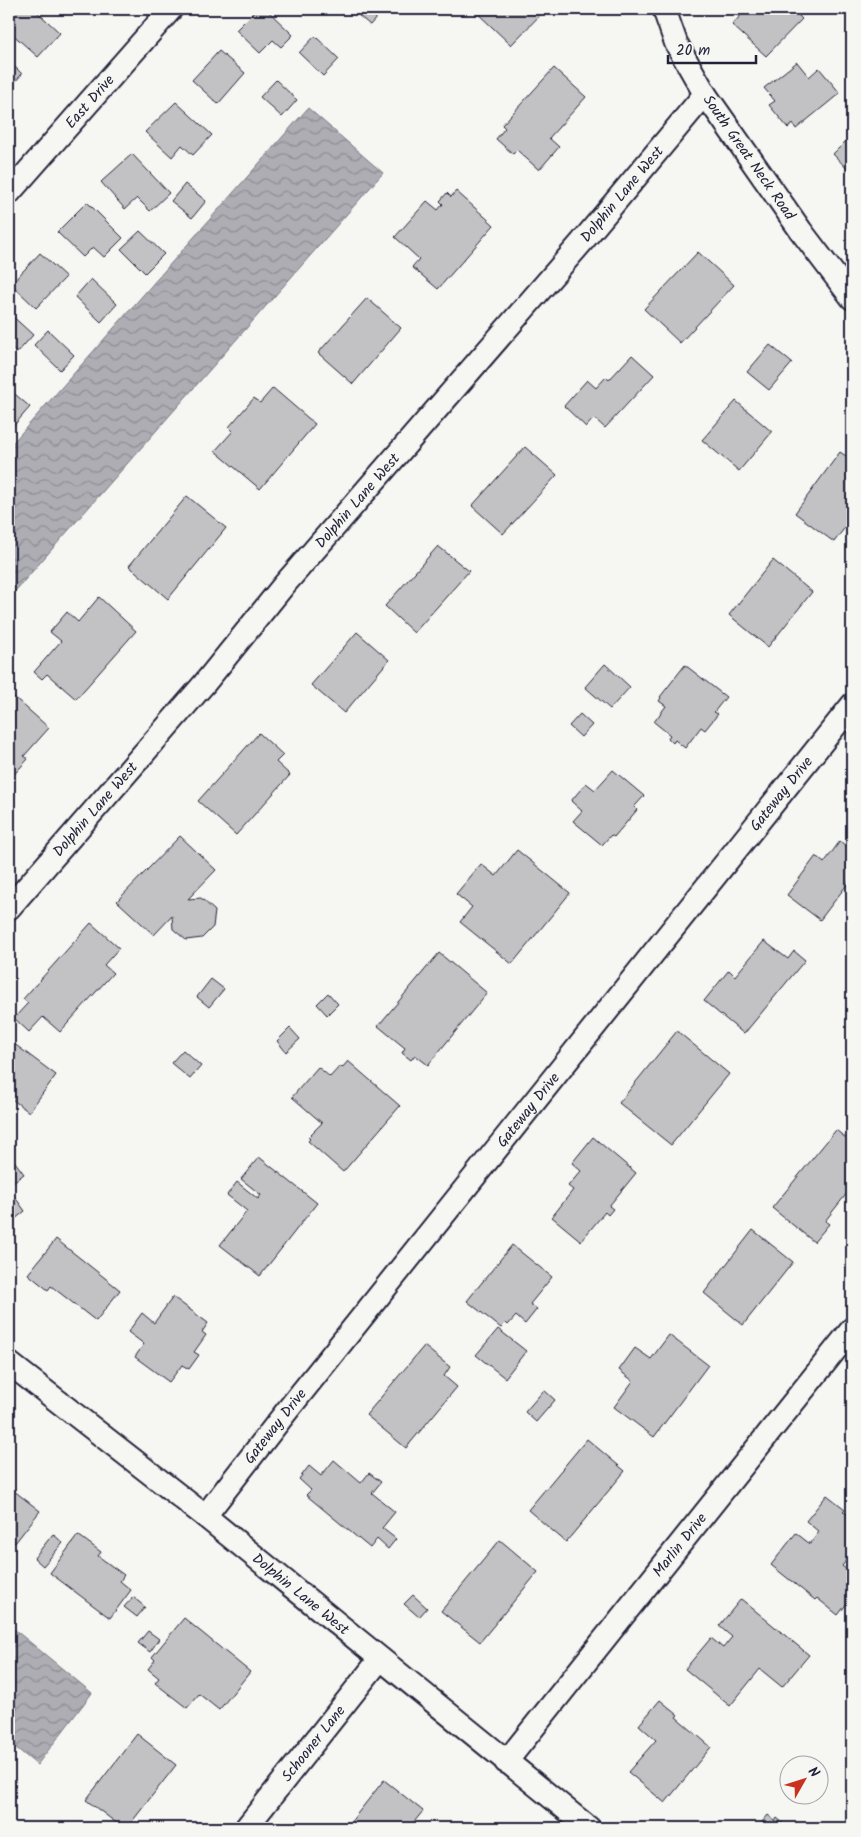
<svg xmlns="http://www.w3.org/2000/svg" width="861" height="1837" viewBox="0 0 861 1837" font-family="Kalam,sans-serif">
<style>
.water{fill:url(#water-waves);stroke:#757583}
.building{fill:#c2c2c4;stroke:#22223b}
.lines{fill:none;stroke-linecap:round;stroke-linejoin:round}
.street-casing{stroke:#22223b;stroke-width:26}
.street{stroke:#f6f6f2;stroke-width:22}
.labels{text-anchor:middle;stroke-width:4.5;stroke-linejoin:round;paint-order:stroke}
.street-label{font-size:15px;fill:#22223b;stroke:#f6f6f2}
</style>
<defs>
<pattern id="water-waves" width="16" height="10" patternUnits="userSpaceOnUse" patternTransform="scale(1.25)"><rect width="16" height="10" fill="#adadb3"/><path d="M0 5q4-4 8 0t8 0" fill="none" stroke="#8c8c93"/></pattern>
</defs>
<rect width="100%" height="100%" fill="#f6f6f2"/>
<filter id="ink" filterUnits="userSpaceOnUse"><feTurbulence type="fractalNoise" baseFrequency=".02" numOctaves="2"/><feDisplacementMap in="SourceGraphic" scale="10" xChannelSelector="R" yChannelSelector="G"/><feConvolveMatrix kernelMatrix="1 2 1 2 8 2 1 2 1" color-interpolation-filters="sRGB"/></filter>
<g filter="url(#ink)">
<g class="water">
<polygon points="308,108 383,173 9,598 9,447"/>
<polygon points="9,1625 92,1693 37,1765 9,1742"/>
</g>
<g class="building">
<polygon points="9,9 34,9 60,33 38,57 9,31"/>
<polygon points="257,9 266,9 293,35 281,47 273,40 260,53 236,30"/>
<polygon points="351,9 384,9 370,25"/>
<polygon points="473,9 546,9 511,45"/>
<polygon points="735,9 806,9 799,16 802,19 766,56 732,25 741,15"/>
<polygon points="315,36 339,59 323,76 299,53"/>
<polygon points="219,51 245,73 218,104 192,80"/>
<polygon points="9,61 22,74 9,89"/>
<polygon points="797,62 809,77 819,68 840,93 796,129 793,124 788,128 769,105 775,101 764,88"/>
<polygon points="554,68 586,97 549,138 559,147 539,170 517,150 513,154 496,139 505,128 502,125"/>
<polygon points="276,80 297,100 282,117 260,97"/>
<polygon points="176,102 212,135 193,155 182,145 172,157 145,132"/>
<polygon points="852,135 852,174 833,154"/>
<polygon points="132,154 169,193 150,211 137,198 125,209 101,182"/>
<polygon points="185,184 206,201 192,218 171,201"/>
<polygon points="456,191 494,225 438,289 412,267 419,259 395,237 427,201 438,210 443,204 440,201 447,193 451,197"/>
<polygon points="87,202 123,238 104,257 93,247 83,257 57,232"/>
<polygon points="140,231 164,254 145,273 121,249"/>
<polygon points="698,252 734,285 680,343 644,309"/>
<polygon points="40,253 66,277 36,308 11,284"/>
<polygon points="91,279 117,304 101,322 75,297"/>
<polygon points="367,298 401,328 353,384 318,353"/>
<polygon points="9,313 33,335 17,353 9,346"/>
<polygon points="48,330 74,355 60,370 34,345"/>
<polygon points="770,345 792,363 769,390 747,372"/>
<polygon points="632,355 654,375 605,428 594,418 586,427 564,406 587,380 596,388 606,377 609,380"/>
<polygon points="273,388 315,424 260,489 215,451 233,431 229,427 254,398 260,403"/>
<polygon points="9,389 30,407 9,431"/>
<polygon points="736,401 772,432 739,471 702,440"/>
<polygon points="525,447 557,475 503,534 472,506"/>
<polygon points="840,452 852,460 852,518 834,542 795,513"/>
<polygon points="187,496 226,528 168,599 129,566"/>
<polygon points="438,546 469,571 414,633 385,606"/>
<polygon points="773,560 812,592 768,647 729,615"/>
<polygon points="99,597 136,631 76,699 47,674 42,679 34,672 61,641 50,632 67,612 78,622"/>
<polygon points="357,632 389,660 344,713 311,685"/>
<polygon points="605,664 630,687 610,709 585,687"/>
<polygon points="685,665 726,697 714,712 718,714 705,730 701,727 685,748 675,740 673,743 668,738 670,735 654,722 666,706 659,701 661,698 660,697"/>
<polygon points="13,696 49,728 24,756 28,759 9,780 9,701"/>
<polygon points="580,714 592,725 581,737 569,726"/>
<polygon points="259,733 283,755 276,762 290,775 236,835 198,801"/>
<polygon points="613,770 644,796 634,807 637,810 614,837 611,835 602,845 573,821 582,811 571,801 586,783 595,790"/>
<polygon points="180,836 216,870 188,899 201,898 215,911 213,927 202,938 186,940 173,929 172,916 154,935 117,901"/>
<polygon points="840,841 852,851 852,878 820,920 787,895 816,856 824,863"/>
<polygon points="517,850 570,893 512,964 460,922 472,907 456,894 481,864 496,876"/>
<polygon points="91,923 119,948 104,965 113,973 60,1032 43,1017 29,1032 14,1018 28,1003 23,999"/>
<polygon points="764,941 788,959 794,951 805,960 744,1034 704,1001 729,970 735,976"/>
<polygon points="439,953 487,993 428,1065 415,1055 411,1060 402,1053 405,1048 378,1026"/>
<polygon points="211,979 224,989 209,1007 197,997"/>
<polygon points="328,993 338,1004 327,1015 317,1004"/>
<polygon points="290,1028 300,1039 286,1052 277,1041"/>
<polygon points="677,1031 729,1074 671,1145 619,1103"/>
<polygon points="9,1040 56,1075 29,1112 9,1097"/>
<polygon points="183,1050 201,1066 190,1079 171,1063"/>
<polygon points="348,1061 400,1106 343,1172 308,1141 310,1139 308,1137 322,1123 292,1097 318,1067 330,1077 340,1066 342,1068"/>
<polygon points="836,1130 852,1143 852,1187 825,1221 829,1224 814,1242 772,1208"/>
<polygon points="593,1137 636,1173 609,1206 613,1209 608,1215 605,1212 581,1241 552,1217 573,1190 568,1186 581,1171 572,1163"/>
<polygon points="9,1154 24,1174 9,1185"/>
<polygon points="259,1157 317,1203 260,1276 220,1245 247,1211 227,1195 237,1182 258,1199 261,1195 241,1179"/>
<polygon points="9,1189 25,1211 9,1224"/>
<polygon points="753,1230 793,1262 743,1325 704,1293"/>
<polygon points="56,1239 120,1290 96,1321 51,1286 48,1290 28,1274"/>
<polygon points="512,1245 552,1277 530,1304 537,1309 525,1324 516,1316 508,1325 506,1323 501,1328 467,1301"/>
<polygon points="173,1297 208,1323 202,1332 206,1335 194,1352 199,1355 189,1369 182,1365 169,1382 135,1357 144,1344 128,1332 142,1313 154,1323"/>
<polygon points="498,1329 526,1351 505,1378 476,1355"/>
<polygon points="669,1335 708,1365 654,1437 614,1407 633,1381 619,1370 635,1348 651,1359"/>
<polygon points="424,1346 450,1367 444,1376 457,1387 406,1448 366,1415"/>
<polygon points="544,1390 555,1400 536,1422 525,1412"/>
<polygon points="587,1439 625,1471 566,1542 528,1510"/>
<polygon points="334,1460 361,1483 369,1473 381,1482 372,1493 395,1512 382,1528 396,1539 388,1549 377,1539 370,1548 306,1495 311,1490 299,1479 309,1466 321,1476"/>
<polygon points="9,1487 40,1511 15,1543 9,1539"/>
<polygon points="827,1495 845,1509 843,1511 852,1518 852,1553 842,1566 852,1574 852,1597 838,1615 817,1598 815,1600 771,1565 796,1533 810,1544 819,1532 806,1521"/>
<polygon points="53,1534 63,1543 43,1566 34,1558"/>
<polygon points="78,1535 101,1552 98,1556 124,1575 120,1581 131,1590 110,1618 50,1573"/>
<polygon points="500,1540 538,1572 480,1642 441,1611"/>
<polygon points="413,1595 427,1608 419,1617 404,1604"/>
<polygon points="133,1597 145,1607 137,1617 124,1607"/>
<polygon points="741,1599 809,1655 782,1687 760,1669 730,1706 685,1669 711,1638 723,1648 732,1637 719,1626"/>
<polygon points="184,1618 250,1672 219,1710 199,1694 187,1708 155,1683 159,1678 148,1669 155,1660 152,1657"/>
<polygon points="148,1631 159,1639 150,1652 138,1643"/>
<polygon points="660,1700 678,1715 676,1717 711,1747 665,1803 628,1772 656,1740 639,1725"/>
<polygon points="137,1734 176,1765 127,1828 123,1828 86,1800"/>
<polygon points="384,1780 423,1811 409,1828 346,1828"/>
<polygon points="768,1815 775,1821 777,1818 783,1823 779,1828 757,1828"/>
</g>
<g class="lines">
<g class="street-casing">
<g id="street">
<path id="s1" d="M664,9L676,43L705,94L801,231L852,298"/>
<path id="s2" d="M9,193L171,9"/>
<path id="s3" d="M9,908L204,684L284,585L581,243L705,94"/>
<path id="s4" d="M9,1363L205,1516L589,1828"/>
<path id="s5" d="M205,1516L286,1412L852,705"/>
<path id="s6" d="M506,1762L852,1329"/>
<path id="s7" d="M246,1828L380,1659"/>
</g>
</g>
<use href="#street" class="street"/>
</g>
</g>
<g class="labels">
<g class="street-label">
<text dy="5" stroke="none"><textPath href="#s2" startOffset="122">East Drive</textPath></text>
<text dy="5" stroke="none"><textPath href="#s1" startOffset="172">South Great Neck Road</textPath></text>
<text dy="5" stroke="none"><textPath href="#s3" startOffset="941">Dolphin Lane West</textPath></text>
<text dy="5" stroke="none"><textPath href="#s3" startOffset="536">Dolphin Lane West</textPath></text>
<text dy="5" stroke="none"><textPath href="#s5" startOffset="924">Gateway Drive</textPath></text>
<text dy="5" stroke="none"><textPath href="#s3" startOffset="131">Dolphin Lane West</textPath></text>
<text dy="5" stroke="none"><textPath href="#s5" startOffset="519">Gateway Drive</textPath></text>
<text dy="5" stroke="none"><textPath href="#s5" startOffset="114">Gateway Drive</textPath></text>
<text dy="5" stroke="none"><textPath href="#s6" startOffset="278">Marlin Drive</textPath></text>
<text dy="5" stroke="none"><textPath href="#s4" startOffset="372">Dolphin Lane West</textPath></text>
<text dy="5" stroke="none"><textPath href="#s7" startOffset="108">Schooner Lane</textPath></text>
</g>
</g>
<rect width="861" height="1837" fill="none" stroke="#f6f6f2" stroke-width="30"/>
<rect x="15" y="15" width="831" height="1807" fill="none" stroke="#22223b" stroke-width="2" filter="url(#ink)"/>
<g transform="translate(804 1780) rotate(51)"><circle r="24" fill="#f6f6f2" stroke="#a1a1a9"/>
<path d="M0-4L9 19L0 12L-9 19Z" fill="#c8321e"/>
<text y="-8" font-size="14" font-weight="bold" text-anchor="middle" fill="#22223b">N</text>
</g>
<path d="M668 55v8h88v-8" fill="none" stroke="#22223b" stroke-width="2.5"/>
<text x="676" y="55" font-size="15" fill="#22223b" stroke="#f6f6f2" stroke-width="4" paint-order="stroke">20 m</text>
</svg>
